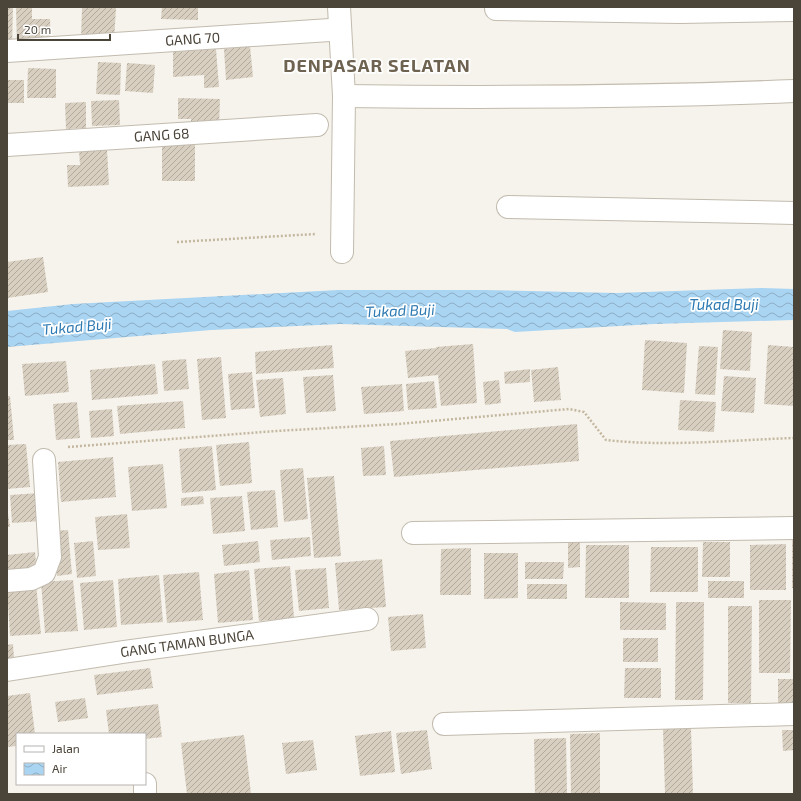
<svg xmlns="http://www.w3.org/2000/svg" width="801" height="801" viewBox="0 0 801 801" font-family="'Exo 2',sans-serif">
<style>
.water{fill:url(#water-waves)}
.building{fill:url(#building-hatch)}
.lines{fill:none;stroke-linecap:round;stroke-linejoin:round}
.street-casing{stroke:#c2bbae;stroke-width:24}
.path{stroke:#c4b79f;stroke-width:2.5;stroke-dasharray:2 2;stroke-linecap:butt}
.street{stroke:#fff;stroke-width:22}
.labels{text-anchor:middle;stroke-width:3.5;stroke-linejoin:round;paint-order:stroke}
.street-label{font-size:14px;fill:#4b4439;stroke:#fff}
.water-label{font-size:15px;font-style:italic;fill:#2e7ab2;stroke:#fff}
.district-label{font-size:18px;font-weight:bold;letter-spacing:1px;fill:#6e6250;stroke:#fff}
</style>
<defs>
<pattern id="water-waves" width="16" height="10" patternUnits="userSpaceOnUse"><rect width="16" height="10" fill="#a9d4f2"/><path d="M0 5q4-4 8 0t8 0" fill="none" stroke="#8caec5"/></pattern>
<pattern id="building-hatch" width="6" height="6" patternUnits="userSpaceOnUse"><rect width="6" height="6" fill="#d8cfc1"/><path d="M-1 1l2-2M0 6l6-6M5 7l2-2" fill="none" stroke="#b1aa9e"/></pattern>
</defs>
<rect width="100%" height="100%" fill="#f6f3ec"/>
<polygon class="water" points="761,288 794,289 794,320 654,324 515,332 507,329 340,324 211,330 7,347 7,311 73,304 338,290 483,290 616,293"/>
<g class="building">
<polygon points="7,7 13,7 12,47 7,47"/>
<polygon points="16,7 32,7 32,19 50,19 51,44 17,46"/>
<polygon points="82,7 116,8 114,41 81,40"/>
<polygon points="162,7 198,7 198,20 161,19"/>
<polygon points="250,46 253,77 226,80 224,49"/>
<polygon points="216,49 219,87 204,88 204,75 173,77 173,52"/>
<polygon points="98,62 121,63 120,95 96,94"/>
<polygon points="127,63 155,65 153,93 125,91"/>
<polygon points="28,68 56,69 56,98 27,98"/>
<rect x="8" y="80" width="16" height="23"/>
<polygon points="178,98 220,99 219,126 191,126 191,119 178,119"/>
<polygon points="119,100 120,125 92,126 91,101"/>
<polygon points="86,102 86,128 66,129 65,103"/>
<rect x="162" y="144" width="33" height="37"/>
<polygon points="107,150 109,185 68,187 67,165 80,165 79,151"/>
<polygon points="43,257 48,292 7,298 7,262"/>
<polygon points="723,330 752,332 750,371 720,369"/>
<polygon points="645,340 687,343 684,393 642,390"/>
<polygon points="473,344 477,403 441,406 438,375 408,378 405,351 436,348 437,354 436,347"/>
<polygon points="332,345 334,368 256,374 255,352"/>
<polygon points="768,345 794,347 794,406 764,404"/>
<polygon points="699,346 718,347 715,395 695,394"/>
<polygon points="221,357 226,418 202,420 197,359"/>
<polygon points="186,359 189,389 164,391 162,361"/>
<polygon points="66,361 69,392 25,396 22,364"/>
<polygon points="155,364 158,394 92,400 90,370"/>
<polygon points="558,367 561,400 534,402 531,370"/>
<polygon points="530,369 530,382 505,384 504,372"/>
<polygon points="252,372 255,408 231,410 228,374"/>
<polygon points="333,375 336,411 306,413 303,377"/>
<polygon points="724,376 756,378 754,413 721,411"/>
<polygon points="283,378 286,414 260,417 256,380"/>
<polygon points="499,380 501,403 485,405 483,382"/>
<polygon points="434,381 437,408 408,410 406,384"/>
<polygon points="402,384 404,411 364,414 361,387"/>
<polygon points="7,396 10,396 14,440 7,440"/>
<polygon points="680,400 716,402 714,432 678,430"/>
<polygon points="183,401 185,428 120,434 117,406"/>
<polygon points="77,402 80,438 56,440 53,404"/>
<polygon points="112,409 114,436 91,438 89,411"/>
<polygon points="577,424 579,461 394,477 390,441"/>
<polygon points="249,442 252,483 220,486 216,445"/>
<polygon points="26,444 30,487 7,489 7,445"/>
<polygon points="212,446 216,490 182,493 179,449"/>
<polygon points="384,446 386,475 363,476 361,448"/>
<polygon points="113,457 116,497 61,502 58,462"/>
<polygon points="163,464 167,508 132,511 128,467"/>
<polygon points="303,468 308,519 284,522 280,470"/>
<polygon points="334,476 341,556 314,558 307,478"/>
<polygon points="275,490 278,527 251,530 247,492"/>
<polygon points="39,493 42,521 12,523 10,495"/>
<polygon points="203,496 204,504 181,506 181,498"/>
<polygon points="242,496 245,531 213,534 210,498"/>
<polygon points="7,507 10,527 7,527"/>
<polygon points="127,514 130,548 98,550 95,517"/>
<polygon points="68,530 72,574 57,576 53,531"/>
<polygon points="310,537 311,556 272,560 270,540"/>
<rect x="792" y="539" width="2" height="49"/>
<polygon points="93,541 96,576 77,578 74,543"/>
<polygon points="258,541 260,562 224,566 222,545"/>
<polygon points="568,542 580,542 580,567 568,568"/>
<polygon points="703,542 730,542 730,577 702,577"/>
<polygon points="786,544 786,590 750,590 750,545"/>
<polygon points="586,545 629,545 629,598 585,598"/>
<polygon points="651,547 698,547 698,592 650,592"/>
<polygon points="471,548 471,595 440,595 441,549"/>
<polygon points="35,552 37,573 7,576 7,555"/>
<polygon points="484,553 518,553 518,598 484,599"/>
<polygon points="382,559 386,607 339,610 335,563"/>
<polygon points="525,562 564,562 563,579 525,579"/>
<polygon points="290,566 294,618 259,621 254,569"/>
<polygon points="326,568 329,608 299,611 295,570"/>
<polygon points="249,570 253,620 218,623 214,574"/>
<polygon points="199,572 203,620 167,623 163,575"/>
<polygon points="159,575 163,622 121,625 118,579"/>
<polygon points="73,580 78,631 45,633 41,582"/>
<polygon points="113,580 117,627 84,630 80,583"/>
<rect x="708" y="581" width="36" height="17"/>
<polygon points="36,584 41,634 10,636 7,586"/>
<rect x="527" y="584" width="40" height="15"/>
<polygon points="759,600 791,600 790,673 759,673"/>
<polygon points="620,602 666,603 666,630 620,630"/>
<polygon points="676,602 704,602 703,700 675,700"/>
<polygon points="728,606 752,606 751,703 728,703"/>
<polygon points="423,614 426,648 391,651 388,617"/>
<rect x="623" y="638" width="35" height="24"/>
<polygon points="13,644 14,659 7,659 7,645"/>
<polygon points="150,668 153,688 97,695 94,675"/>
<polygon points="625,668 661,668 661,698 624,698"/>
<polygon points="778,679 794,679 794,710 778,709"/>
<polygon points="30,693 35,734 17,734 17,746 7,747 7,696"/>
<polygon points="85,698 88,718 58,722 55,702"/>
<polygon points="158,704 162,737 145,739 145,734 109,734 106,710"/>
<polygon points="691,728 693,794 665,794 663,729"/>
<polygon points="427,730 432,769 401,774 396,733"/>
<polygon points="782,730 794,730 794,750 783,751"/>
<polygon points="391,731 395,772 360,776 355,736"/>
<polygon points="600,733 600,794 571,794 570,734"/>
<polygon points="244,735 251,794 187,794 181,743"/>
<polygon points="566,738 567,794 535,794 534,739"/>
<polygon points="313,740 317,770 286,774 282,743"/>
</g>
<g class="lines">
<g class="street-casing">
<g id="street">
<polyline points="339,7 344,96 342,252"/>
<polyline points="496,9 680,12 794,10"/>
<path id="s1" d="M7,51L330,30"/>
<path d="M344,96C494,98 644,97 794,91"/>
<path id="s2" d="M7,145L317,125"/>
<polyline points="508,207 794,213"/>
<polyline points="413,533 794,528"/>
<polyline points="7,581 31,579 44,573 50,557 44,460"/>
<path id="s3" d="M7,670L123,652L367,619"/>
<polyline points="444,724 794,714"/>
<polyline points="145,784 145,794"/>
</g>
</g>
<g class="path">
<polyline points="177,242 316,234"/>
<path d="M68,447L276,431L398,424L569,409L584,412L606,440C668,447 732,440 794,438"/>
</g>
<use href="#street" class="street"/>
</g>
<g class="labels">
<g class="street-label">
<text dy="5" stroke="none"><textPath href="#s1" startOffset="186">GANG 70</textPath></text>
<text dy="5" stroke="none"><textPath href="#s2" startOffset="155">GANG 68</textPath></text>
<text dy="5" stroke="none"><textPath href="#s3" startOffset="182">GANG TAMAN BUNGA</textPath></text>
</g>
<g class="water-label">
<text x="724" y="310">Tukad Buji</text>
<text transform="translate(400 311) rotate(-2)" y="5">Tukad Buji</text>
<text transform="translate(77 327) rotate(-5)" y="5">Tukad Buji</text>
</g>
<g class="district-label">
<text x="377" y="72">DENPASAR SELATAN</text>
</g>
</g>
<rect width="801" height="801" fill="none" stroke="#4b4439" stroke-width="16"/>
<rect x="16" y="733" width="130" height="52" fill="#ffffff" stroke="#b7b4b0"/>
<rect x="24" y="746" width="20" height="6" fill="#ffffff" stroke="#b7b4b0"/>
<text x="52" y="753" font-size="12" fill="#4b4439">Jalan</text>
<rect x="24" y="763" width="20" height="12" fill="url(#water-waves)" stroke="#b7b4b0"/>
<text x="52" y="773" font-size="12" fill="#4b4439">Air</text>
<path d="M18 34v6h92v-6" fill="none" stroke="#4b4439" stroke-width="2"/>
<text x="24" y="34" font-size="12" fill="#4b4439" stroke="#ffffff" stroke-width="3" paint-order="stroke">20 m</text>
</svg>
